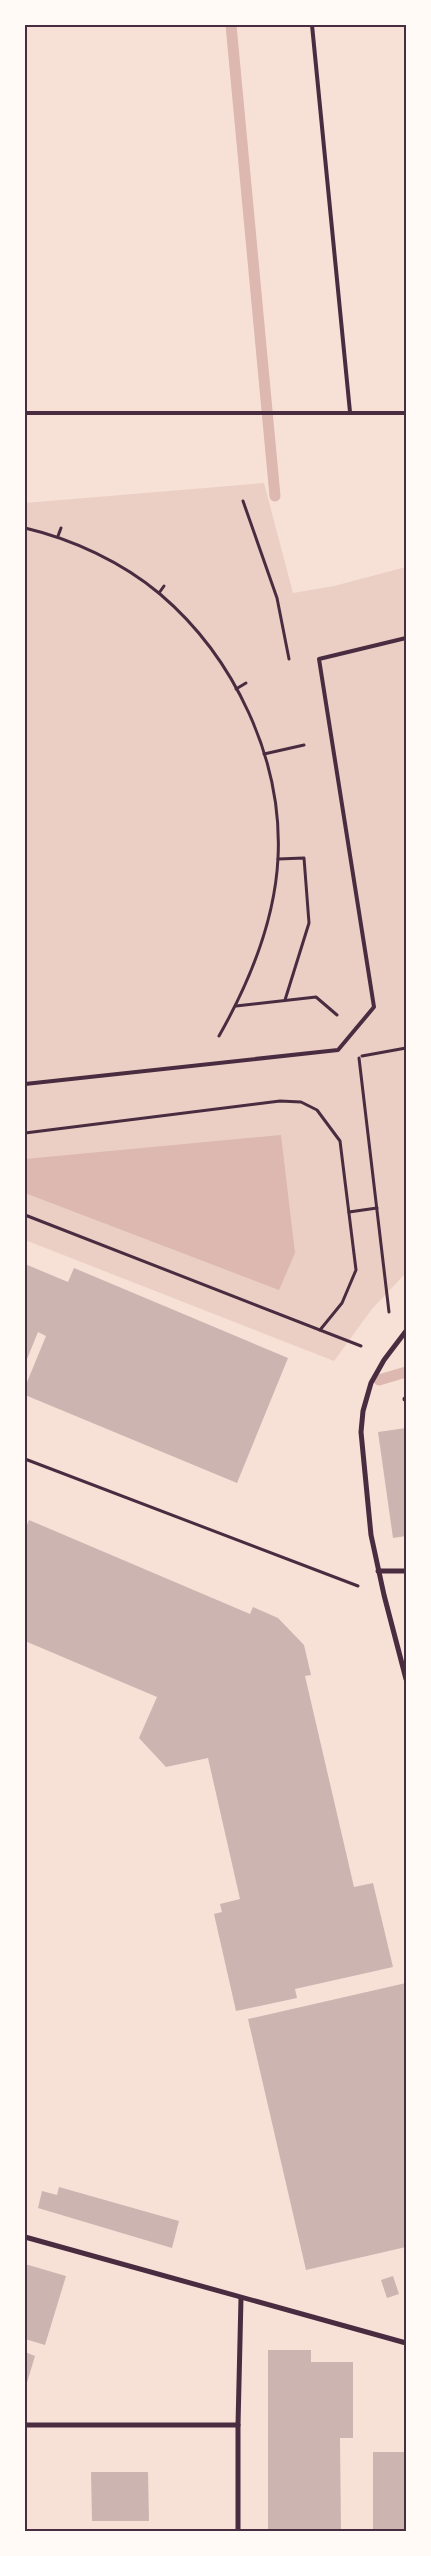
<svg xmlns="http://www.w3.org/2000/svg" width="431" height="2556" viewBox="0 0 431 2556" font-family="Mulish,sans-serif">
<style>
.green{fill:#ebcfc5}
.water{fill:#dcb8b0}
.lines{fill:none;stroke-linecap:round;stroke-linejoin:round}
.stream{stroke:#dcb8b0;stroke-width:11}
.building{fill:#ccb4b1}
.path{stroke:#4a2c40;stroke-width:3}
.service{stroke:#4a2c40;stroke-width:4}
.minor{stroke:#4a2c40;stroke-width:5}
.neatline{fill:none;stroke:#4a2c40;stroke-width:2}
</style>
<rect width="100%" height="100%" fill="#f7e1d7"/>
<polygon class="green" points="264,483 293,593 334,586 406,567 406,1273 372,1309 334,1361 25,1240 25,503"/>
<polygon class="water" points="281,1135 295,1253 279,1290 25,1193 25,1159"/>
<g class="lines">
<g class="stream">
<polyline points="231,25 275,496"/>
<polyline points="379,1380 406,1372"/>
</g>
</g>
<g class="building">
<polygon points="25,1264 68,1282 74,1268 288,1358 237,1483 25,1395 25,1387 46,1336 38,1332 25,1364"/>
<polygon points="406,1428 406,1536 393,1538 378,1432"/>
<polygon points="29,1520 250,1614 253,1607 278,1618 304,1645 311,1675 305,1676 354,1887 373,1883 393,1967 295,1989 297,1998 236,2011 214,1914 222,1912 220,1904 240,1899 208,1758 166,1767 139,1738 157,1697 25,1641 25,1530"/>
<polygon points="406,1983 406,2247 306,2270 248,2019"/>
<polygon points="59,2187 179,2221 172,2248 38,2208 42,2191 57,2195"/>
<polygon points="25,2264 66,2276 45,2345 25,2339"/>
<polygon points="393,2276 399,2294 387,2298 381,2280"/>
<polygon points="268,2350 311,2350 311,2362 353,2362 353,2438 340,2438 341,2531 268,2531"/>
<polygon points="25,2352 35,2356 25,2389"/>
<rect x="373" y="2452" width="33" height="79"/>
<polygon points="91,2472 148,2472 149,2521 92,2521"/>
</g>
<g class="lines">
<g class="path">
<polyline points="243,501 277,598 289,659"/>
<path d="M25,528C72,539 122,562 160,594C234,657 283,759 278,858C275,920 249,983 219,1036"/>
<polyline points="58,536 61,528"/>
<polyline points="159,593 164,586"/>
<polyline points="236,689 246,683"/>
<polyline points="264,754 304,745"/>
<polyline points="278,859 304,858 309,923 285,1000"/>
<polyline points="236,1006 316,997 337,1015"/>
<polyline points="362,1056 406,1048"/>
<polyline points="359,1058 389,1312"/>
<polyline points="25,1133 280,1101 301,1102 317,1110 340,1141 356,1270 342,1303 320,1330"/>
<polyline points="349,1212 377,1208"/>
<polyline points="25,1215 361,1346"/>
<polyline points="25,1459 358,1586"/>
</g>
<g class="service">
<polyline points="312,25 350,412"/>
<polyline points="25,413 406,413"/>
<polyline points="25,1084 338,1050 374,1007 319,659 406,638"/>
</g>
<g class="minor">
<polyline points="406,1331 384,1360 371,1383 363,1411 361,1432 371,1535 384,1595 406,1679"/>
<polyline points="405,1399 406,1399"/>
<polyline points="378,1571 406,1571"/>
<polyline points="25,2237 406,2343"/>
<polyline points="25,2425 238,2425"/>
<polyline points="238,2531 238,2425 241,2298"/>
</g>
</g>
<rect width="431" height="2556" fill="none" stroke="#fffaf5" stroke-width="52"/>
<rect x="26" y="26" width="379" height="2504" class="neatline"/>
</svg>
